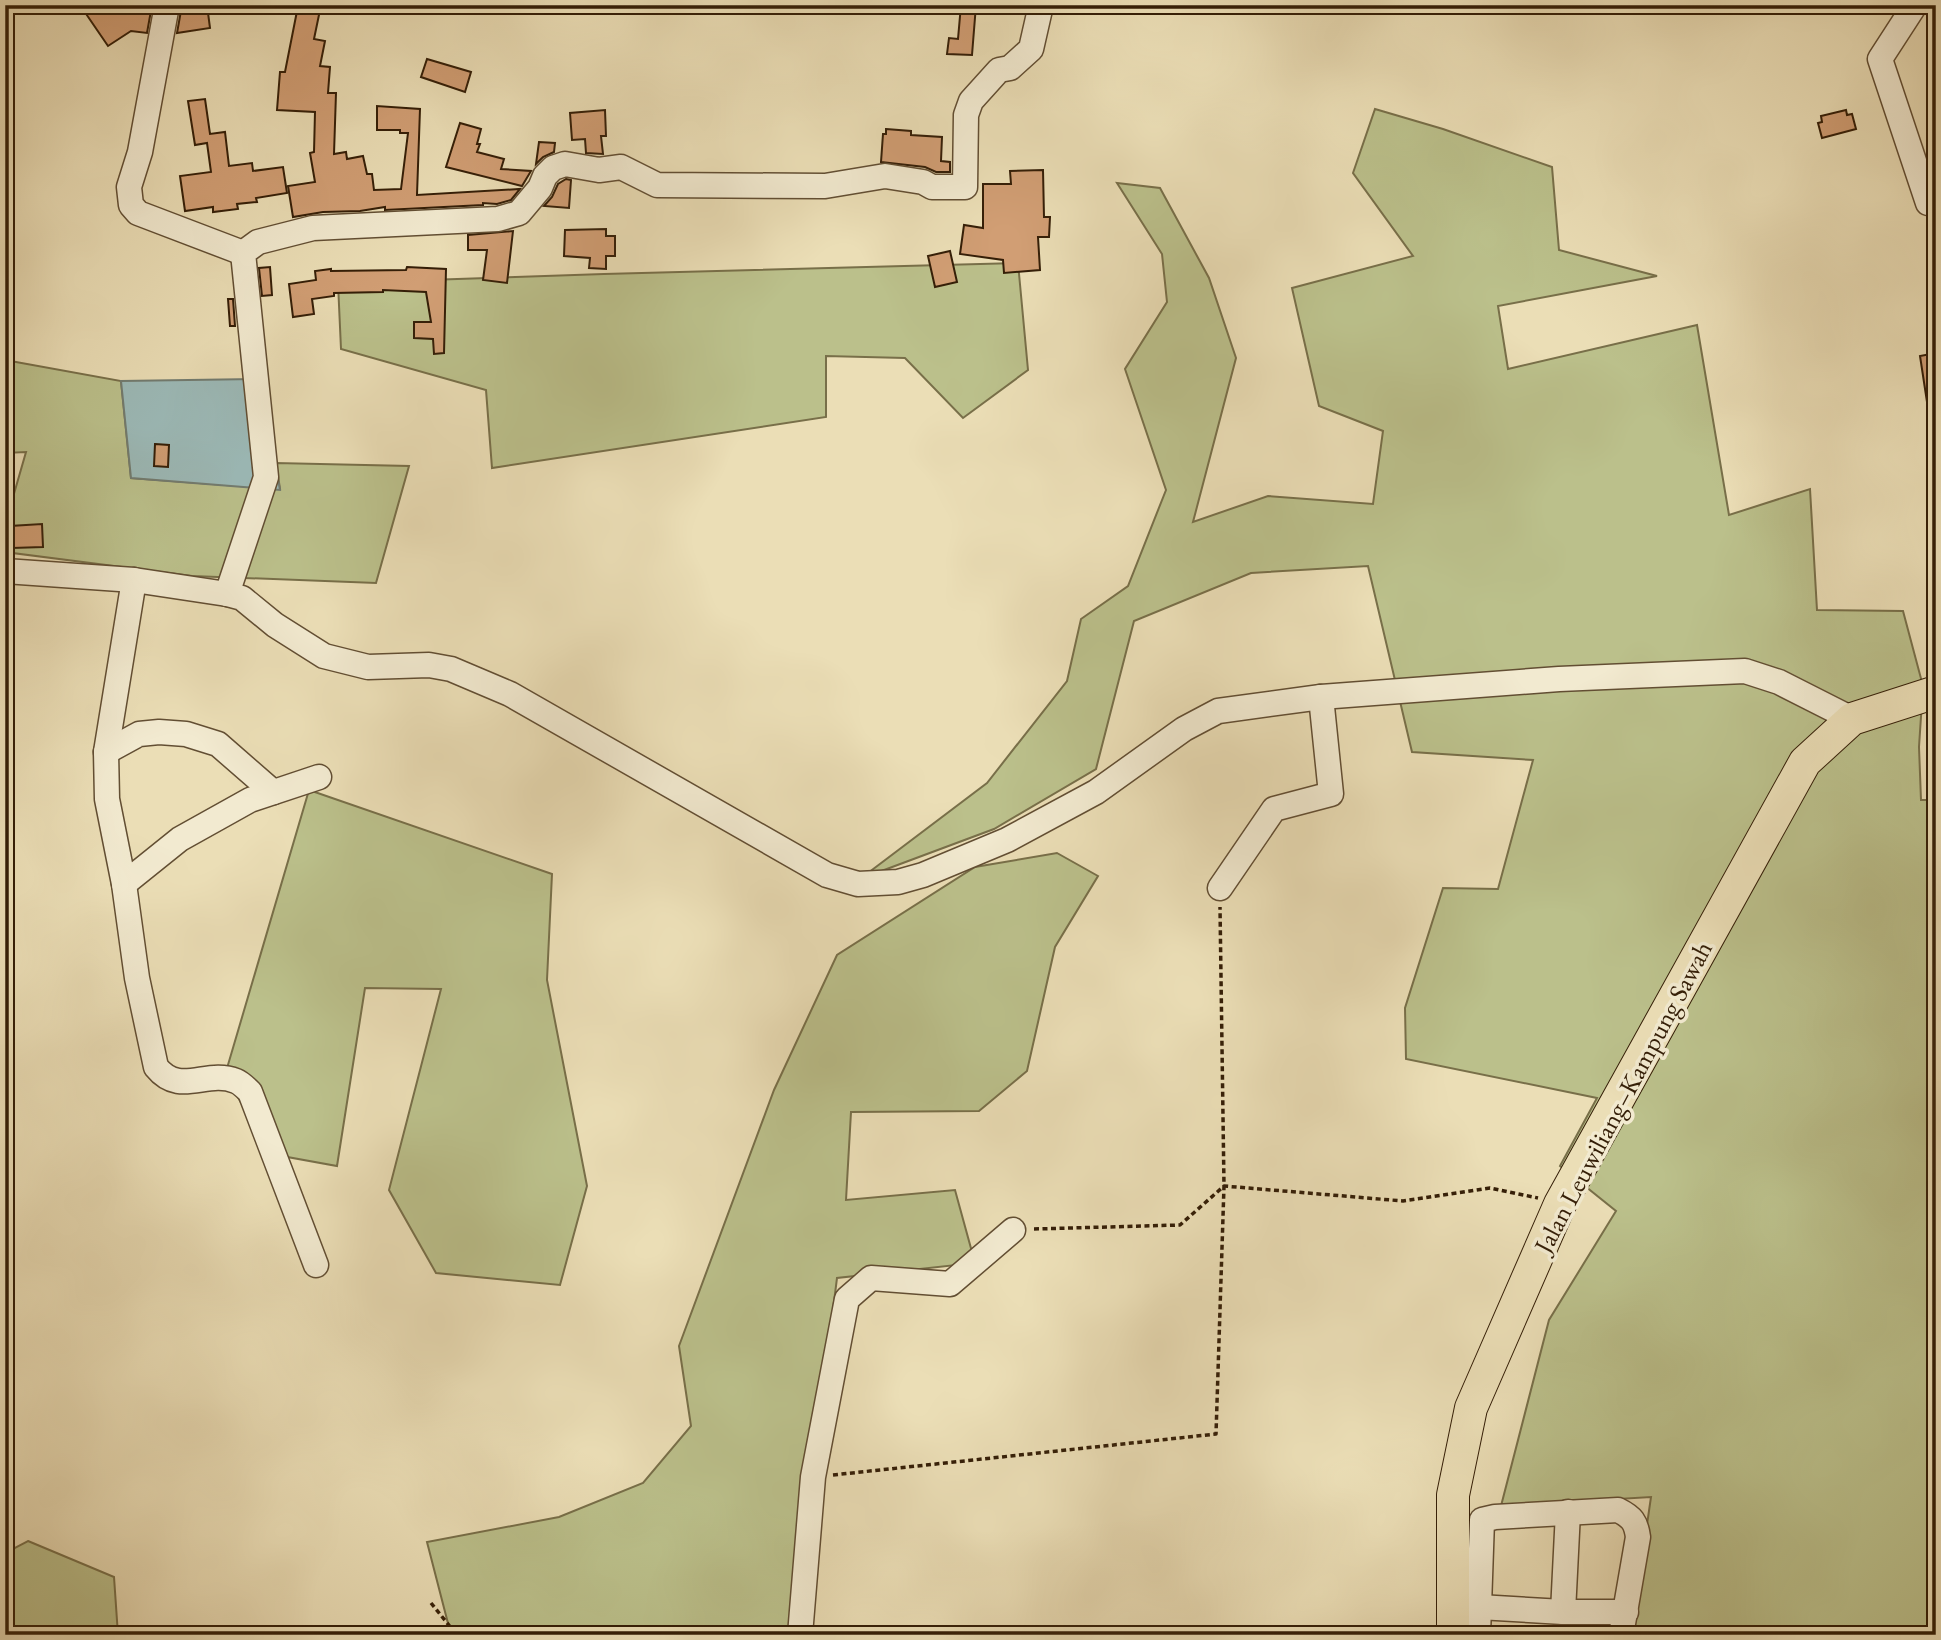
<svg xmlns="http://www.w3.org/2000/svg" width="1941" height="1640" viewBox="0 0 1941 1640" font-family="'EB Garamond',serif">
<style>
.green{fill:#bbc08b;stroke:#786f49;stroke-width:2}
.water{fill:#9cbab8;stroke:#727c71;stroke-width:2}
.building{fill:#d19e74;stroke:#341e07;stroke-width:2}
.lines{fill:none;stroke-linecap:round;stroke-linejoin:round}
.minor-casing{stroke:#624e33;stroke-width:27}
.major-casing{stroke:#341e07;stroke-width:34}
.path{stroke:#341e07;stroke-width:3.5;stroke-dasharray:5 3.5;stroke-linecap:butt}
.minor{stroke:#f2ead0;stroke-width:24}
.major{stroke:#ebdeb6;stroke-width:32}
.labels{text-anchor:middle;stroke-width:7;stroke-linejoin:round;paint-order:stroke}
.street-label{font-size:26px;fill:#341e07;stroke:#f2ead0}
</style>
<rect width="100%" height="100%" fill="#ebdeb6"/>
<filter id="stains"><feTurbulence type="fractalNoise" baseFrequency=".00286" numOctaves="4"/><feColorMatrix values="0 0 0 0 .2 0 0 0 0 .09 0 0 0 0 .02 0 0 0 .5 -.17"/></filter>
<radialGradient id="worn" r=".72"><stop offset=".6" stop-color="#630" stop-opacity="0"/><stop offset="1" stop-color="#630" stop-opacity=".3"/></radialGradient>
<g class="green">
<polygon points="1375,109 1443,129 1552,167 1559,250 1657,276 1498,306 1508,369 1697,325 1729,515 1810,489 1817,610 1903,611 1923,686 1919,747 1921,800 1936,800 1936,1635 1631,1635 1651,1497 1501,1506 1549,1320 1616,1211 1560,1166 1597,1098 1406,1059 1405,1008 1443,888 1498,889 1533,760 1412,752 1368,566 1251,573 1134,621 1096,769 994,829 860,879 987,783 1067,681 1081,619 1128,586 1166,490 1125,369 1167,302 1162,254 1117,183 1160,188 1209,278 1236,358 1193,522 1268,496 1373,504 1383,431 1319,406 1292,288 1413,256 1353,173"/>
<polygon points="1018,263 1028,370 963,418 905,358 826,356 826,417 492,468 486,390 341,349 338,283 604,274"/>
<polygon points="5,360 121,381 131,478 280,489 276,463 409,466 376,583 192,576 5,552 5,525 26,452 5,453"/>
<polygon points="309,790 552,874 547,980 587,1186 560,1285 436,1273 389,1190 441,989 365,988 337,1166 271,1154 225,1075"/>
<polygon points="1057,853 1098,876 1055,947 1027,1071 979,1111 851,1112 846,1200 955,1190 975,1263 837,1278 814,1460 807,1635 451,1635 427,1542 559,1517 643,1483 691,1426 679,1346 774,1090 837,955 975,867"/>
<polygon points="28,1541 114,1577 118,1635 5,1635 5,1553"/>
</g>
<polygon class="water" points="260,379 280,490 131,478 121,381"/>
<g class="building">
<polygon points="80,5 152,5 147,33 131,31 108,46"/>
<polygon points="182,5 207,5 210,28 177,33"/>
<polygon points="961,5 976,5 972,55 947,54 949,38 958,39"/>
<polygon points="298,6 320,10 314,39 325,41 320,66 330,67 328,93 336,93 334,154 346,152 347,159 363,156 367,174 372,174 374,190 401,189 408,133 400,133 400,130 377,130 377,106 420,109 417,195 520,189 511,200 497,204 483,203 483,205 385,210 385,207 360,211 323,212 293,217 288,186 315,182 310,153 314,152 315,112 277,110 280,72 285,72"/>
<polygon points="427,59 471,72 465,92 421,77"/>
<polygon points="205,99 210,134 225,132 229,166 252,163 253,171 283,167 287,193 256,198 257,202 237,204 238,209 213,212 213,207 185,211 180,176 211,172 207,143 195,145 188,101"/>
<polygon points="605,110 606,136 601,136 603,154 586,153 585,139 572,140 570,113"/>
<polygon points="1846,110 1847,115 1852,114 1856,129 1822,138 1818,123 1822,122 1821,116"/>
<polygon points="460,123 481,129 477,144 480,144 477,152 504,159 501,169 531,171 522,186 446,167"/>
<polygon points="886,129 911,131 911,135 942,137 941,161 950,162 950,172 936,172 925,167 881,162 883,134 886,134"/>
<polygon points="539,142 555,143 554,152 543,157 536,164"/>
<polygon points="1043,170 1044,217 1050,217 1049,237 1038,237 1040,270 1004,273 1003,260 960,254 964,225 983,228 983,184 1011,184 1010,171"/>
<polygon points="566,179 571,180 569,208 544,206 552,197 558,184"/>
<polygon points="606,229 606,236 615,236 615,256 606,256 606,269 589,268 590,258 564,256 565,230"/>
<polygon points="513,231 507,283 483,280 487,250 468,250 468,235"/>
<polygon points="950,251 957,282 935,287 928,256"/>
<polygon points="270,267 272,295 262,296 259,268"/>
<polygon points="407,267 446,269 444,353 434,354 433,339 414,338 414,322 431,322 426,292 383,290 383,292 334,293 334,296 312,299 314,314 293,317 289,284 316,280 315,271 331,269 331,271 406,270"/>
<polygon points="228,299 233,299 235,326 230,326"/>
<polygon points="1936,353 1936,401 1927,402 1920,356"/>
<polygon points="155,444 169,445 168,467 154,466"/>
<polygon points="42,524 43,547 12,548 10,526"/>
</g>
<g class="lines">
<g class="minor-casing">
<g id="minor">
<polyline points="167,5 140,152 129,187 131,205 138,213 243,253"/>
<polyline points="1915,5 1880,59 1928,203 1936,200"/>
<polyline points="5,571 134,580 227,594 242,598 275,625 324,656 368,667 429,665 451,669 510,694 827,875 858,884 898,882 923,875 1007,840 1096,792 1184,729 1218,711 1321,697 1559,679 1745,671 1779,682 1852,719"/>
<path d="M134,580L106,752L107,799L124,884L137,978L156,1067C180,1097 206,1069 236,1081C241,1083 246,1088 250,1092L316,1265"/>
<polyline points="227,594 266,477 243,253 258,242 313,228 498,219 519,213 540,188 545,176 553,168 565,164 599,170 621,167 657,185 825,186 885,176 923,182 932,187 965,187 966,115 971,101 999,70 1010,68 1031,49 1041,5"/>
<polyline points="106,752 139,734 159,732 186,734 218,744 273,792"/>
<polyline points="124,884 180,839 250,800 319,777"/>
<polyline points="1220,888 1274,809 1331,794 1321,697"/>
<polyline points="1568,1512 1563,1612 1626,1612"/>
<polyline points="1479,1607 1563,1612"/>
<polyline points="800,1635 813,1477 847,1299 871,1278 950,1284 1013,1230"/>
<path d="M1478,1635L1482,1520L1495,1517L1618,1510C1632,1517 1636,1522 1638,1537L1621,1635"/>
</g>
</g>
<g class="major-casing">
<polyline id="major" points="1453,1635 1453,1495 1471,1408 1560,1204 1805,762 1852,719 1936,692"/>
</g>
<g class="path">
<polyline points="1034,1229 1180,1225 1224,1186 1403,1201 1490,1188 1538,1198"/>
<polyline points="833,1475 1216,1434 1224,1186 1220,907"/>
<polyline points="431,1603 452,1629 454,1635"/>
</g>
<use href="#minor" class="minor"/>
<use href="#major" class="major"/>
</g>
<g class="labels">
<g class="street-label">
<text transform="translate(1623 1097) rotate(-62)" y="9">Jalan Leuwiliang–Kampung Sawah</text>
</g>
</g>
<rect width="1941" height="1640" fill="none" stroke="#ebdeb6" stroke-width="28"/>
<rect x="7" y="7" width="1927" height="1626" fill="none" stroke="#341e07" stroke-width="3.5"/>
<rect x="14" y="14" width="1913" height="1612" fill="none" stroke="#341e07" stroke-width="2"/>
<rect width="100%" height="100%" filter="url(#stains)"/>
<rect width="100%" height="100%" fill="url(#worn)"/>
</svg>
